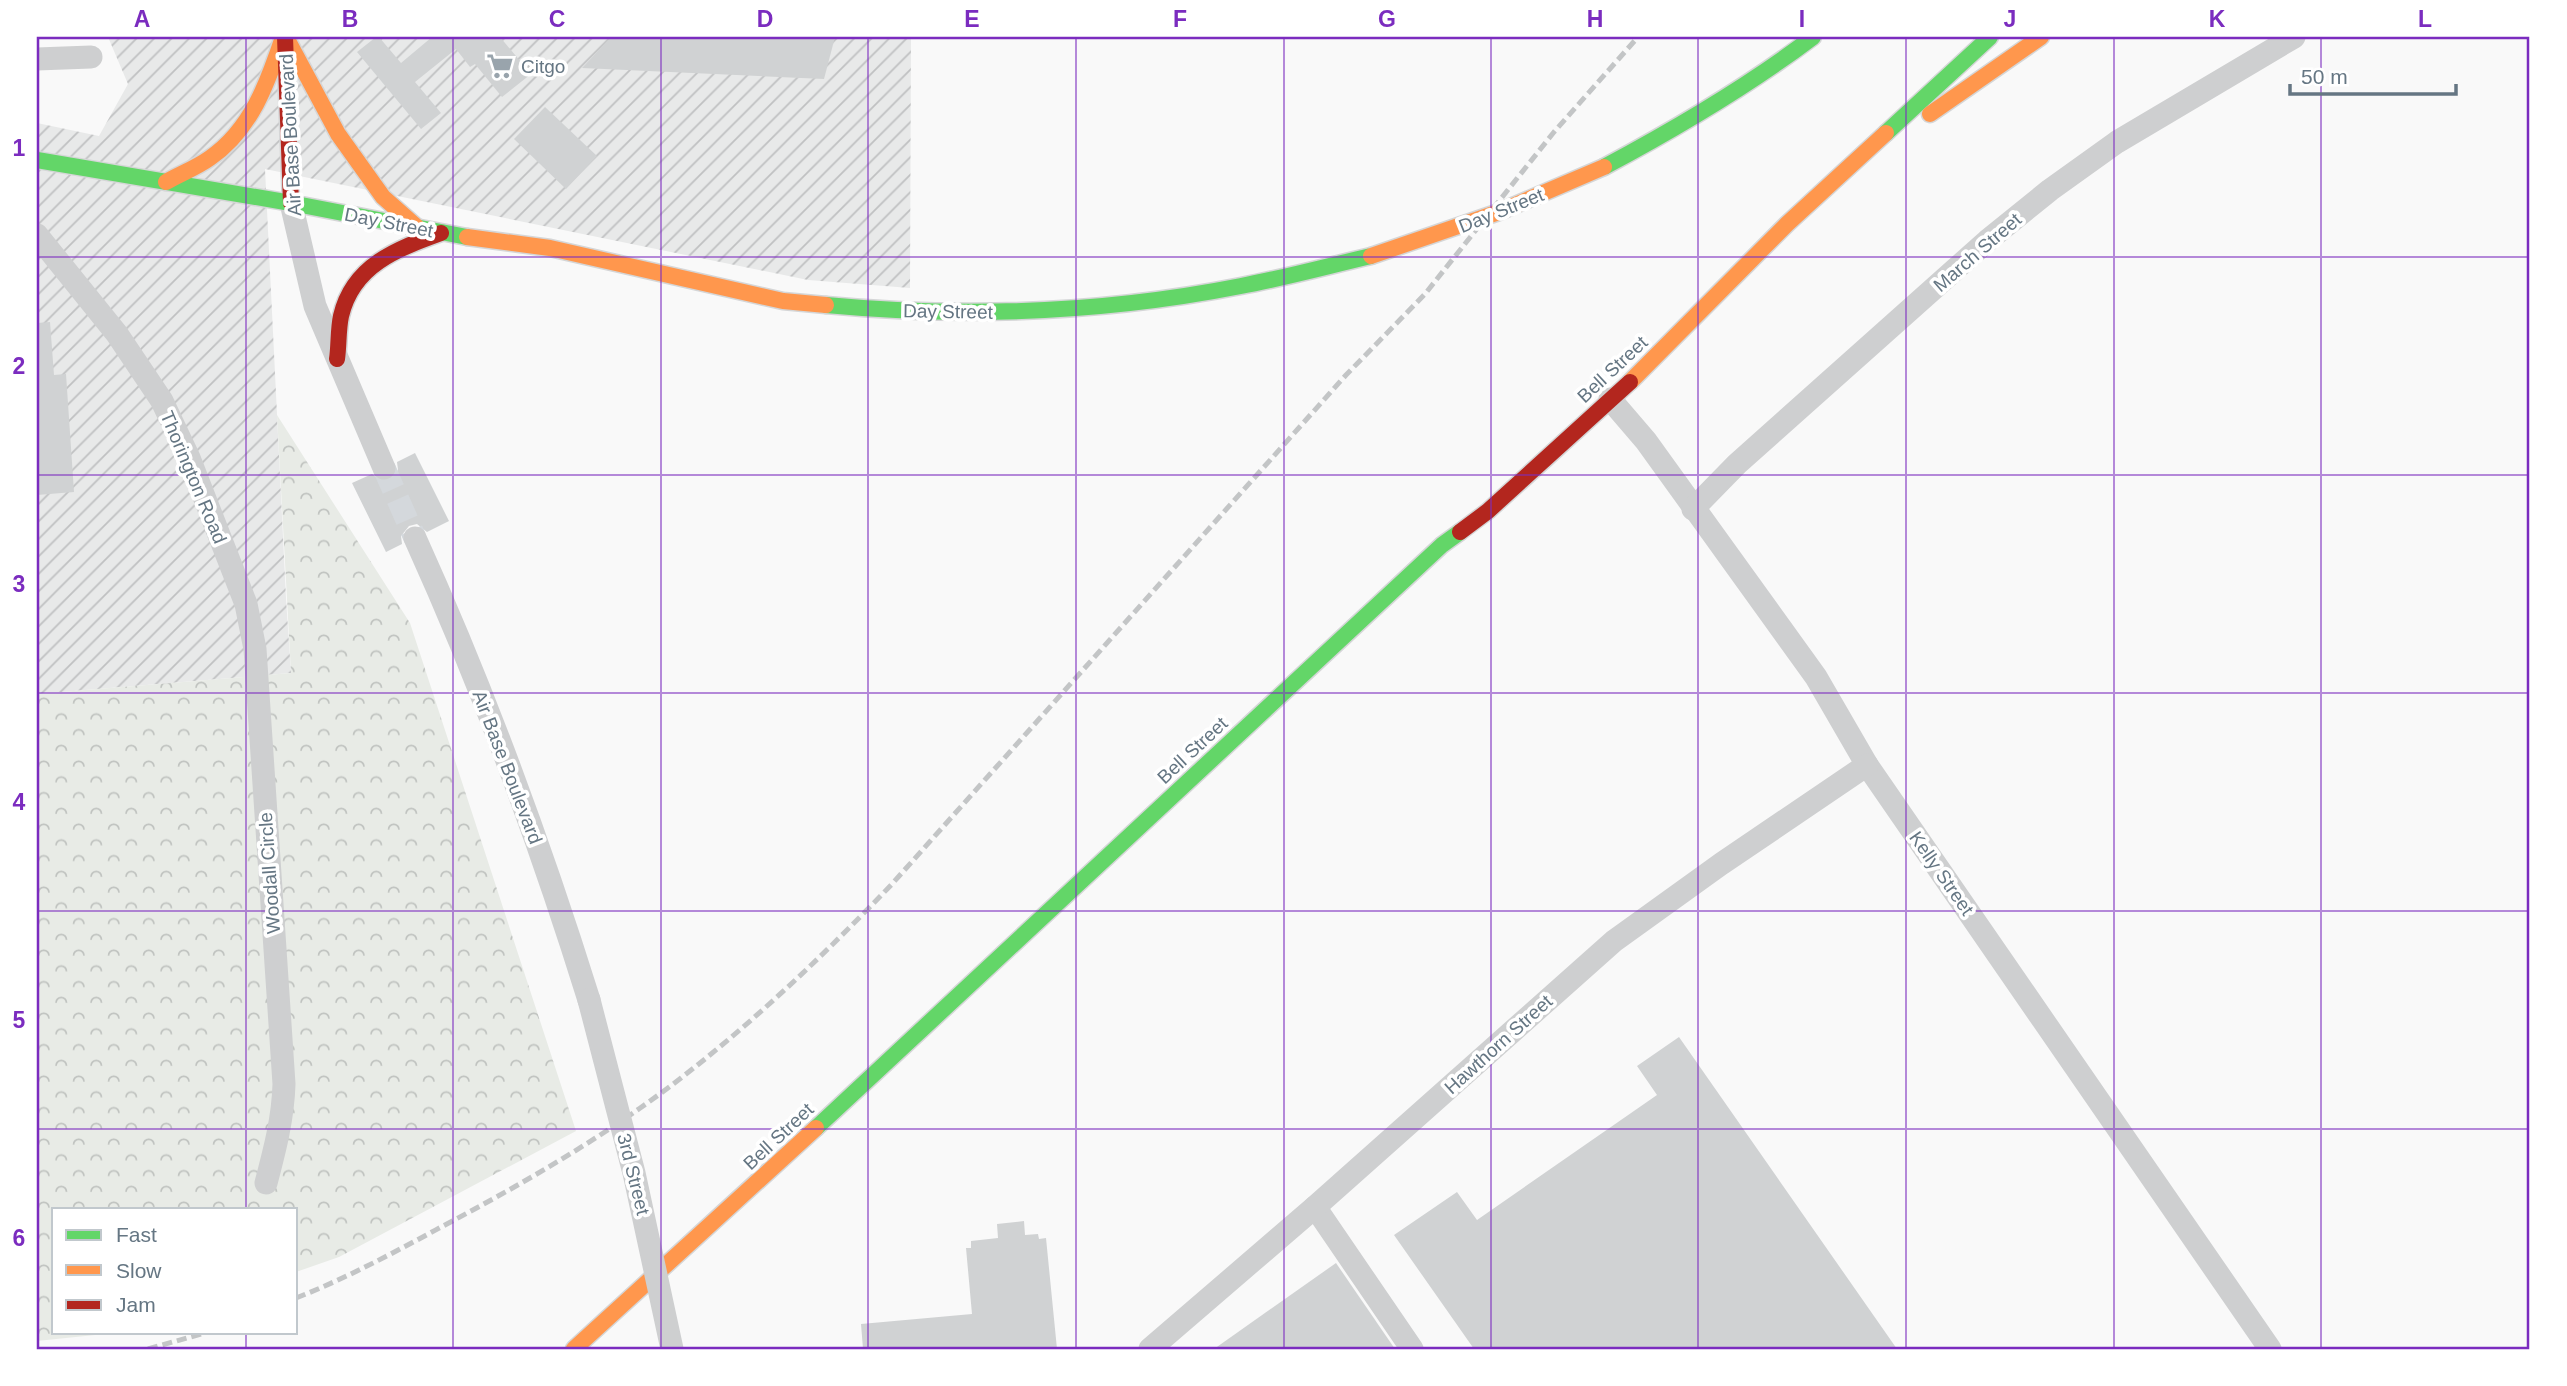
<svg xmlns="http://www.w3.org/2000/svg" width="2567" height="1386" viewBox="0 0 2567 1386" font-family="Helvetica,sans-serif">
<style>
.industrial{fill:url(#industrial-furrows)}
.forest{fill:url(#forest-crowns)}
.building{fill:#d0d2d3}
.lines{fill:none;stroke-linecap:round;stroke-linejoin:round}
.street-tunnel{stroke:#d4d8dc;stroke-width:23;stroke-dasharray:23 11;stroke-linecap:butt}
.fast-casing{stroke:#d5d6d7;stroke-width:19}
.slow-casing{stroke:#d5d6d7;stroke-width:19}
.jam-casing{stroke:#d5d6d7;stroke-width:19}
.street{stroke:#cecfd0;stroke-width:23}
.fast{stroke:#63d668;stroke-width:16}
.slow{stroke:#ff974d;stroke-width:16}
.jam{stroke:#b3261e;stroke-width:16}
.rail{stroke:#c3c5c6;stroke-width:5;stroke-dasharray:10 5;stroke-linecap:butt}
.slow-bridge-casing{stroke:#d5d6d7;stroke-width:19;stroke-linecap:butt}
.street-bridge{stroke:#cecfd0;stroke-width:23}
.slow-bridge{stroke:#ff974d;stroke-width:16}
.grid{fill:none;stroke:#7b2cbf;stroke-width:2;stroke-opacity:0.55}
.labels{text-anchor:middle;stroke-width:7;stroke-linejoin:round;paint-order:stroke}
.poi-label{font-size:19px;fill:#657683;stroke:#fff;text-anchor:start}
.street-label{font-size:19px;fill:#657683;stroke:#fff}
.neatline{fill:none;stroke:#7b2cbf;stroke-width:2.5}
.grid-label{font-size:23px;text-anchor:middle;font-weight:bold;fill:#7b2cbf}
</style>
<defs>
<pattern id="industrial-furrows" width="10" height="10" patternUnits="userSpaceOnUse" patternTransform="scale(1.75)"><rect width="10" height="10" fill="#e8e9e9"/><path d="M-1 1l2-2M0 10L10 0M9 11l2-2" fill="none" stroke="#c0c1c2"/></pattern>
<pattern id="forest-crowns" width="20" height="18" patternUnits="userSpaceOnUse" patternTransform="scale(1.75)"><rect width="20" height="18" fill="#e8ebe6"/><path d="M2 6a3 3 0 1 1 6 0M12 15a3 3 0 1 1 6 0" fill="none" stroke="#c0c3c0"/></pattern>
</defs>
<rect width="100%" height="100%" fill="#f9f9f9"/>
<polygon class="industrial" points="108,37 911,37 910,288 808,280 265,169 286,598 291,673 37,694 37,123 99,136 128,84"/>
<polygon class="forest" points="277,415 410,623 576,1131 339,1257 296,1272 296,1209 54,1209 54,1332 124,1332 37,1341 37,694 291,673"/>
<g class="building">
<polygon points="376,37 379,37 401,63 432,37 500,37 531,74 502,97 475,64 470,67 456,49 415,82 441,113 421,129 357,52"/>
<polygon points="611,37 835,37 824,79 582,68"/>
<polygon points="545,107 597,156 566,189 514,139"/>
<polygon points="50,322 54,375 66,374 74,492 37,495 37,323"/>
<polygon points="415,453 449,521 427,532 417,524 409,526 401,536 402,544 386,552 352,483 372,474 382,482 390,481 398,470 397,462"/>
<polygon points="1679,1037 1897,1349 1474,1349 1394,1235 1457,1192 1477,1220 1657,1095 1637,1066"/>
<polygon points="1024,1221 1025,1235 1038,1234 1039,1239 1046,1238 1057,1349 863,1349 861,1324 972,1314 966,1248 971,1248 971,1241 998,1238 997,1224"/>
<polygon points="1336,1263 1395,1349 1214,1349"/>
</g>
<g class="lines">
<polyline class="street-tunnel" points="384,468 415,538"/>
<g class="fast-casing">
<g id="fast">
<polyline points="1886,133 1990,37"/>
<polyline points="37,160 291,203 467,237"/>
<path d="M1604,167C1677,128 1747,87 1813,37"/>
<path d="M826,305C965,318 1104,313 1241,286C1284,278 1328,266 1371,256"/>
<polyline points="816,1128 1442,545 1460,532"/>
</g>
</g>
<g class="slow-casing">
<g id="slow">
<polyline points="286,37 338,134 383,197 418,228"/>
<polyline points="1930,114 2041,37"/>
<path d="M166,182C180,174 196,168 210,158C251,130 268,82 283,37"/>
<polyline points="467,237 550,248 783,301 826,305"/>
<polyline points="1630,382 1787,224 1886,133"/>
<polyline points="574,1349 816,1128"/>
</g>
</g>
<g class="jam-casing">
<g id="jam">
<polyline points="285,37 291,203"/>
<path d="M337,359C339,345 338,330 341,316C353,265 397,249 441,233"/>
<polyline points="1460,532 1488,511 1630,382"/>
</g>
</g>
<g class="street">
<polyline points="37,59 91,57"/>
<polyline points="291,203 315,306 384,468"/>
<path d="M37,235L117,334L162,401L189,458L246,604L255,649L284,1084C283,1118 275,1149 266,1183"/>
<polyline points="1610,399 1646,441 1816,677 1867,765 2270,1349"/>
<polyline points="1693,509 1737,464 1987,241 2050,190 2117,142 2294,37"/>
<path d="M415,538C483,688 540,843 589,1000"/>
<polyline points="1315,1207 1412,1349"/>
<polyline points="1150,1349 1315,1207 1614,941 1721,864 1867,765"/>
</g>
<use href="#fast" class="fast"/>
<use href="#slow" class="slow"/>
<use href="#jam" class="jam"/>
<g class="rail">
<path d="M296,1298C347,1278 395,1252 443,1226C526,1182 607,1135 681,1078C757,1019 826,953 892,884L1346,375L1425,294L1554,132L1638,37"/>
<polyline points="148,1349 208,1332"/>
</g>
<g class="slow-bridge-casing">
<polyline id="slow-bridge" points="1371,256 1499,212 1604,167"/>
</g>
<polyline class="street-bridge" points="589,1000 634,1173 672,1349"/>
<use href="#slow-bridge" class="slow-bridge"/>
</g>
<path class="grid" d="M246,37V1209M453,37V1349M661,37V1349M868,37V1349M1076,37V1349M1284,37V1349M1491,37V1349M1698,37V1349M1906,37V1349M2114,37V1349M2321,37V1349M37,257H2530M37,475H2530M37,693H2530M37,911H2530M37,1129H2530M246,1332V1349"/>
<defs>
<g id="supermarket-bare" transform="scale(2.1)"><path d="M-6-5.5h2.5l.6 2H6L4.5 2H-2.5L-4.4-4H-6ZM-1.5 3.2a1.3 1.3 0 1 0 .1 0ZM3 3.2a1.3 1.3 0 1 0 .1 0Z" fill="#99a4ac" stroke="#fff" stroke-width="2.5" paint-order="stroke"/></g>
</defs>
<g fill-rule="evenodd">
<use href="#supermarket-bare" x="500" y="66"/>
</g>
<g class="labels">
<g class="poi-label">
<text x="521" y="73">Citgo</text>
</g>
<g class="street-label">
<text transform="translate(290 135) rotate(-93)" y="7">Air Base Boulevard</text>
<text transform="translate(1501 210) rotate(-22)" y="7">Day Street</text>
<text transform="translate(389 222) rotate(11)" y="7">Day Street</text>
<text transform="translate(1977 252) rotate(-41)" y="7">March Street</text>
<text transform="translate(948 311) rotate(1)" y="7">Day Street</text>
<text transform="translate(1612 369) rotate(-43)" y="7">Bell Street</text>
<text transform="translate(194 477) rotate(67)" y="7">Thorington Road</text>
<text transform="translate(1192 750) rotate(-43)" y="7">Bell Street</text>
<text transform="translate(508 767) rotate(69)" y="7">Air Base Boulevard</text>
<text transform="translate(269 873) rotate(-94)" y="7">Woodall Circle</text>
<text transform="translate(1942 873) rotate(55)" y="7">Kelly Street</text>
<text transform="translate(1498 1044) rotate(-42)" y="7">Hawthorn Street</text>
<text transform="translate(778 1136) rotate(-43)" y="7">Bell Street</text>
<text transform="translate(634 1174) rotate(76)" y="7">3rd Street</text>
</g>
</g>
<rect width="2567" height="1386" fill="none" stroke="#ffffff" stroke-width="77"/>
<rect x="52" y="1208" width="245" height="126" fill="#ffffff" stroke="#c1c8cd" stroke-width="2"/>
<rect x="66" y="1230" width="35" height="10" fill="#63d668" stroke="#c1c8cd" stroke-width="2"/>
<text x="116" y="1242" font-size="21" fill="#657683">Fast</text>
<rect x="66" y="1265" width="35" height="10" fill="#ff974d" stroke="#c1c8cd" stroke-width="2"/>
<text x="116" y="1278" font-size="21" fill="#657683">Slow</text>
<rect x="66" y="1300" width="35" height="10" fill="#b3261e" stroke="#c1c8cd" stroke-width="2"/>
<text x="116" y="1312" font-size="21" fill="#657683">Jam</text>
<path d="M2290 84v10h166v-10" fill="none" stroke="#657683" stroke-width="3.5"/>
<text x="2301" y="84" font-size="21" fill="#657683" stroke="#ffffff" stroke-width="5" paint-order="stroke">50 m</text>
<rect x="38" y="38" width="2490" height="1310" class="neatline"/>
<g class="grid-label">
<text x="142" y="27">A</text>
<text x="350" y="27">B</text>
<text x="557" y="27">C</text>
<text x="765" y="27">D</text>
<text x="972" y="27">E</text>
<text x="1180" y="27">F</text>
<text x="1387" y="27">G</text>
<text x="1595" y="27">H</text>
<text x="1802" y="27">I</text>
<text x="2010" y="27">J</text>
<text x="2217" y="27">K</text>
<text x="2425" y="27">L</text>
<text x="19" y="156">1</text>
<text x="19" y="374">2</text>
<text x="19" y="592">3</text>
<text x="19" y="810">4</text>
<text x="19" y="1028">5</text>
<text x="19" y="1246">6</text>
</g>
</svg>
